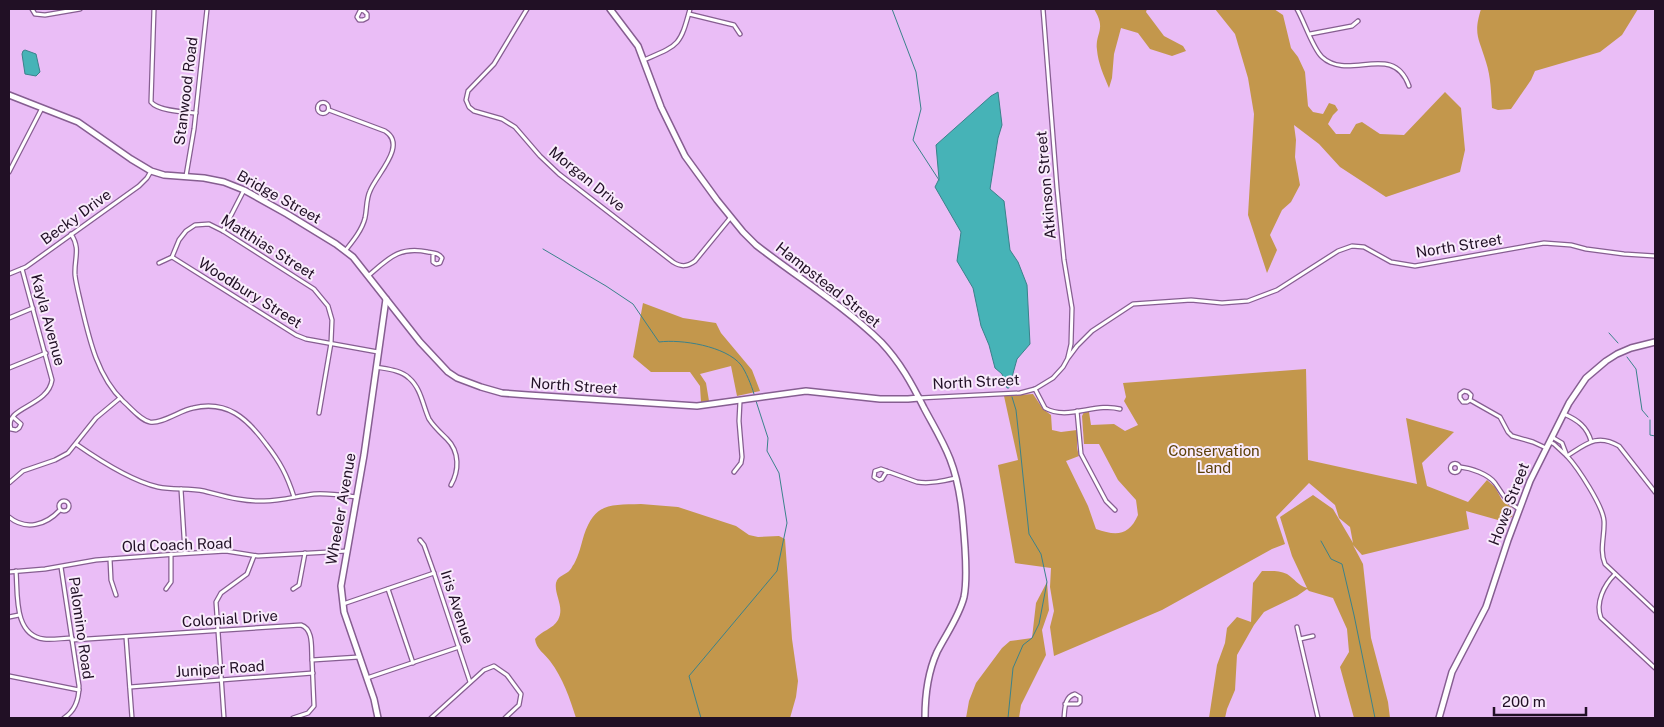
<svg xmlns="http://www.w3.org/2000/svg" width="1664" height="727" viewBox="0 0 1664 727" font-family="'Public Sans',sans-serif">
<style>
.green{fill:#c3974c}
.water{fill:#46b3b7;stroke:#3b828b}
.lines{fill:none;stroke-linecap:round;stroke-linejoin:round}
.stream{stroke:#3b828b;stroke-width:1}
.street-casing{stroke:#865e91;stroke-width:5.5}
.secondary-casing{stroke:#865e91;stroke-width:8}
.street{stroke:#fff;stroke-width:3}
.secondary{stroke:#fff;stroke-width:5}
.labels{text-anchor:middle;stroke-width:4;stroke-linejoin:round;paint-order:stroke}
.street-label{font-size:15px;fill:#211025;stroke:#f9ebfc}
.park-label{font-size:15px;fill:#5c4008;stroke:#f9ebfc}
</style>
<rect width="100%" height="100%" fill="#eabdf6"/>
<g class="green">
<path d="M1094,9H1147L1146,12L1164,36L1183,46L1186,51L1172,56L1150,49L1138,33L1121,28L1114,54L1112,78L1109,88C1104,76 1098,63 1097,50C1095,32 1107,30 1094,9Z"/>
<polygon points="1215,9 1274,9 1283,15 1291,48 1298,57 1305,72 1308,106 1313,112 1323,114 1329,103 1335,105 1338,110 1333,115 1328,124 1336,134 1350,134 1356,124 1362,122 1380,134 1404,135 1445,92 1461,108 1465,150 1460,172 1386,197 1340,167 1319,144 1294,125 1296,140 1295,157 1300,185 1291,202 1282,210 1270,235 1277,250 1267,273 1248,215 1254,114 1248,78 1235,34"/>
<path d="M1481,9H1638L1622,35L1600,52L1535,71L1531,80L1511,109L1498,110L1492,108C1491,93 1491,77 1486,62C1479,38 1473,35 1481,9Z"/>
<polygon points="643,303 683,318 716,323 721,333 752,370 760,391 737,396 731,366 700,374 706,383 709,401 701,402 700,386 690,372 651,372 633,357"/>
<path d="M1306,369L1308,460L1417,484L1406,418L1454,432L1422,463L1427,486L1468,502L1487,480L1495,487L1502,500L1512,508L1513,512L1512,517L1498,520L1466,511L1469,529L1362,555L1353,545L1363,564L1371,638L1388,702L1390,718H1354L1340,667L1349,652L1347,629L1333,598L1309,591L1307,589L1297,596L1264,612L1254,625L1237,655L1235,690L1227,709L1225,718H1209L1217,665L1225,643L1227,628L1237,617L1251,622L1253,583L1262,571C1270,571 1279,570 1287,574C1295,579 1297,585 1307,588L1292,556L1280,517L1313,495L1333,509L1353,543L1350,527L1339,518L1335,505L1309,483L1276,517L1285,544L1272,549L1162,610L1054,656L1050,627L1054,611L1050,587L1051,568L1015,563L998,465L1018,460L1004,396L1033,394L1043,409L1051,415L1052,430L1061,432L1077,430V448L1079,456L1066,461L1088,506L1096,529C1116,536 1129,536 1138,515L1136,500L1118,480L1099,444H1084L1082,416L1084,412H1089L1091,425L1114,424L1125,431L1138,425L1124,401L1126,397L1123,383Z"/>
<path d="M641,504L678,507L736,526L749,535L758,537L779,536L785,539L792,639L798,681L796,697L790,718H576C570,699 563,678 550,661C545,654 536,649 535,639C541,631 553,629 558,620C565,607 554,595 556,583C558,575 566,575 570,570C572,568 572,566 574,564C579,555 581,545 584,535C595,502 611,505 641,504Z"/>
<polygon points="1047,582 1049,610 1042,630 1046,655 1021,705 1019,718 966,718 969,701 976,683 1002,648 1010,641 1032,638 1036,603"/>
</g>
<g class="water">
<polygon points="25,50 36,54 40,72 36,76 25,74 22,54 23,51"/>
<polygon points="998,92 1002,125 998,138 990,189 1004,201 1010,250 1018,262 1027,285 1030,344 1017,359 1009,388 1007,388 1002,374 995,368 989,345 981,326 973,288 957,261 961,232 935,187 939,179 936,145 991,96"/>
</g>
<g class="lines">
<g class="stream">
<polyline points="892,9 916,72 921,109 913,140 939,180"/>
<path d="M543,249L606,286L633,304L659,342C681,339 726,346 741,365C746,372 751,384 754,394"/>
<polyline points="1609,333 1618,343"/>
<polyline points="1627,357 1636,369 1642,410 1648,417"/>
<polyline points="1650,420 1650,435 1655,436"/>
<polyline points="1321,541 1331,559 1342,564 1354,615 1375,718"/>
<polyline points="701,718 689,676 777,571 787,523 779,473 767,451 768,438 756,401"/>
<polyline points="1008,718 1013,668 1023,645 1032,638 1039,624 1047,582 1041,554 1029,534 1020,447 1016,410 1012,397"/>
</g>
<g class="street-casing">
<g id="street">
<polyline points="32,9 35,14 45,15 80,9"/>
<path d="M154,9L151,102C158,111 184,112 196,113"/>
<polyline points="361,9 357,17 359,20 363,20 367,18 367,14 364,11 361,10"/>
<path d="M527,9L494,64L468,91L466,100L469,107L474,111L502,119L515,127L540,156L559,174L673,262C681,267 687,267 695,261L731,217"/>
<polyline points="1043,9 1057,188 1064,260 1072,308 1071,344 1068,357"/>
<path d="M1297,9C1304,21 1313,49 1322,57C1349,82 1393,41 1409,86"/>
<polyline points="689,14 734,25 740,34"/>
<polyline points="1310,34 1352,26 1358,21"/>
<path d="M644,60C679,45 680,46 690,9"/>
<circle cx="323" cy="108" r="5.5"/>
<path d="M329,110L385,131C408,145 376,175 370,191C366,199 367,209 365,218C362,230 353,241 345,251"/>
<polyline points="9,172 42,108"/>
<polyline points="186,176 194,129 207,9"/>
<polyline points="223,231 244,190"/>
<path d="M71,234C81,249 74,258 75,275C76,284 79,295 81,304C89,338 97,376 123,401C130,407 140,420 150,422C162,424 181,410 193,408C227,400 247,418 266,444C280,462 287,475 294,497"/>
<polyline points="172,257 296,335 306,339 378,352"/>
<polyline points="159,263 172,257 179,240 186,231 195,225 209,224 223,231 314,289 328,306 332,320 331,343 319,413"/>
<polyline points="9,274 26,267 139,186 147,178 151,171"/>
<path d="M368,276C389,258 399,246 428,252C434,253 439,253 442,258L440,263L436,264L433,262V253"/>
<polyline points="9,318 33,308"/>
<path d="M376,367C387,369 401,370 409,378C421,388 423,406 429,419C434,427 441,433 447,439C460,452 459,471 451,485"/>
<polyline points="9,368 46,353"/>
<path d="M1035,389L1045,408C1067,421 1096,402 1120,409"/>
<polyline points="919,398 1020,393 1035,389 1053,378 1063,367 1068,358 1077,346 1092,331 1133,304 1191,300 1222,303 1248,301 1277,290 1338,251 1352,246 1364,247 1391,262 1415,266 1544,243 1571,245 1586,249 1624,254 1655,256"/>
<polyline points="1470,400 1467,402 1463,402 1460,398 1460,394 1464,391 1468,392 1471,395 1470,400 1500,417 1508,432 1512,436 1533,442 1546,448"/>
<polyline points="1077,411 1081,454 1106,501 1115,510"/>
<path d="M1564,414C1578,420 1587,427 1591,441"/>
<path d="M13,417L21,424L19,428L16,430L11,429C3,407 48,407 52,380L22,269"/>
<polyline points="1550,442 1554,444 1567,456 1562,443 1552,437"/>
<path d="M76,444C99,460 131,481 158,487C173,490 189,488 204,491C224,496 243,502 264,501C281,501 297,496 314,494C328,493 341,495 356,497"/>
<circle cx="1455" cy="468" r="4.5"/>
<path d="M1460,467C1471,468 1488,474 1495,483C1505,497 1504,500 1519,509"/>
<path d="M887,471L882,479L879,480L874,477L875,471L881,469L917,482C930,484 943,481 956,478"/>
<polyline points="734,472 741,463 742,457 739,421 740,401"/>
<polyline points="9,483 23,471 55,460 68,453 96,418 120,398"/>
<polyline points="181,489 185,553"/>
<path d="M1655,492L1619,446C1597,433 1586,444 1567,456C1578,468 1603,506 1604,521C1605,535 1599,550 1605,564L1655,611"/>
<circle cx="64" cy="506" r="5"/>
<path d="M9,517C26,531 46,525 60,510"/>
<polyline points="420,540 424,545 434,573 470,682"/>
<polyline points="110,559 111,580 116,595"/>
<path d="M61,567L79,686C79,699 75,711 64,718"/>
<path d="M16,571C18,593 13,635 44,639C53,640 63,638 72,638"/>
<polyline points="9,572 45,569 96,560 177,554 226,551 258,556 347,551"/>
<path d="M1615,574C1604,585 1595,603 1601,618L1655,668"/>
<polyline points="166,589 171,582 171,554"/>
<polyline points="293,589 299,585 305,553"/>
<polyline points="388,589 413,663"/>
<polyline points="343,604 434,573"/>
<polyline points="9,617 19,615"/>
<polyline points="1297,627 1318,718"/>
<polyline points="126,637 132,718"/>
<polyline points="1300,639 1313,636"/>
<path d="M72,640L301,625C314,629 311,649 312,660L359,657"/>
<polyline points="9,676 79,690"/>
<polyline points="367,678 459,647"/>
<polyline points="130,687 313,673"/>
<polyline points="224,718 216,602 221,593 247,574 254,556"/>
<polyline points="293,718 308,713 314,706 312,660"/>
<polyline points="431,718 484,670 494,666 507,675 521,694 519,705 505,718"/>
<path d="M1064,718C1065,709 1064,697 1075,694L1080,697V702L1078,704H1065"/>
</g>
</g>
<g class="secondary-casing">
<g id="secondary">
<path d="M610,9L638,46L661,107L685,156L717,200L743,232L756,245C797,277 843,305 881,342C900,362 912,384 924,408C933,425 943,441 950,459C961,487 963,518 965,548C966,564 967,582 964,597C959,617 946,634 937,652C928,672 925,696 925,718"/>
<polyline points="9,95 78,122 131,159 151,171 164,175 204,178 224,182 244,190 287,214 336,244 353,257 420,342 448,372 457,378 481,387 502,393 528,395 697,406 806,391 880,399 908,399 919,398"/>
<polyline points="378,718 374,699 344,612 341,586 364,455 386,299"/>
<polyline points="1439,718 1452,672 1486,607 1508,540 1530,481 1569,403 1586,378 1606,361 1617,354 1631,348 1655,342"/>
</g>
</g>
<use href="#street" class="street"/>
<use href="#secondary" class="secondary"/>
</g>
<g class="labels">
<g class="street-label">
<text transform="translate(186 91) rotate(-83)" y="5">Stanwood Road</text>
<text transform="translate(587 179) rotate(39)" y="5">Morgan Drive</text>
<text transform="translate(1046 185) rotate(-95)" y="5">Atkinson Street</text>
<text transform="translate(279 197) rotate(29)" y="5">Bridge Street</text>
<text transform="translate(76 217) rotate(-36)" y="5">Becky Drive</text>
<text transform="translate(1459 246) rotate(-9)" y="5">North Street</text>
<text transform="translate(268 247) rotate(32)" y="5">Matthias Street</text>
<text transform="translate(828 285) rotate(38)" y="5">Hampstead Street</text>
<text transform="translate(250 293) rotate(32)" y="5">Woodbury Street</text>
<text transform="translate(48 320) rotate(75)" y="5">Kayla Avenue</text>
<text transform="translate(976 382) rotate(-3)" y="5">North Street</text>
<text transform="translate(574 386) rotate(4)" y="5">North Street</text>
<text transform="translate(1509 504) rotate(-69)" y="5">Howe Street</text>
<text transform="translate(341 509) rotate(-80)" y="5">Wheeler Avenue</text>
<text transform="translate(177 545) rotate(-2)" y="5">Old Coach Road</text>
<text transform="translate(457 607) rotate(72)" y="5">Iris Avenue</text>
<text transform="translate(230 619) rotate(-4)" y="5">Colonial Drive</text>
<text transform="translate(81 628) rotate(82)" y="5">Palomino Road</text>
<text transform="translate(220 669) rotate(-4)" y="5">Juniper Road</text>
</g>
<g class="park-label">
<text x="1214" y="456">Conservation<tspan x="1214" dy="17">Land</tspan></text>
</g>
</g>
<rect width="1664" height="727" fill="none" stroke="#211025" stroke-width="20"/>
<path d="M1494 707v8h92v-8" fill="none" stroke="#211025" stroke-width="2.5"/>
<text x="1502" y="707" font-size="15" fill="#211025" stroke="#f9ebfc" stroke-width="4" paint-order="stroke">200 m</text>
</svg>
